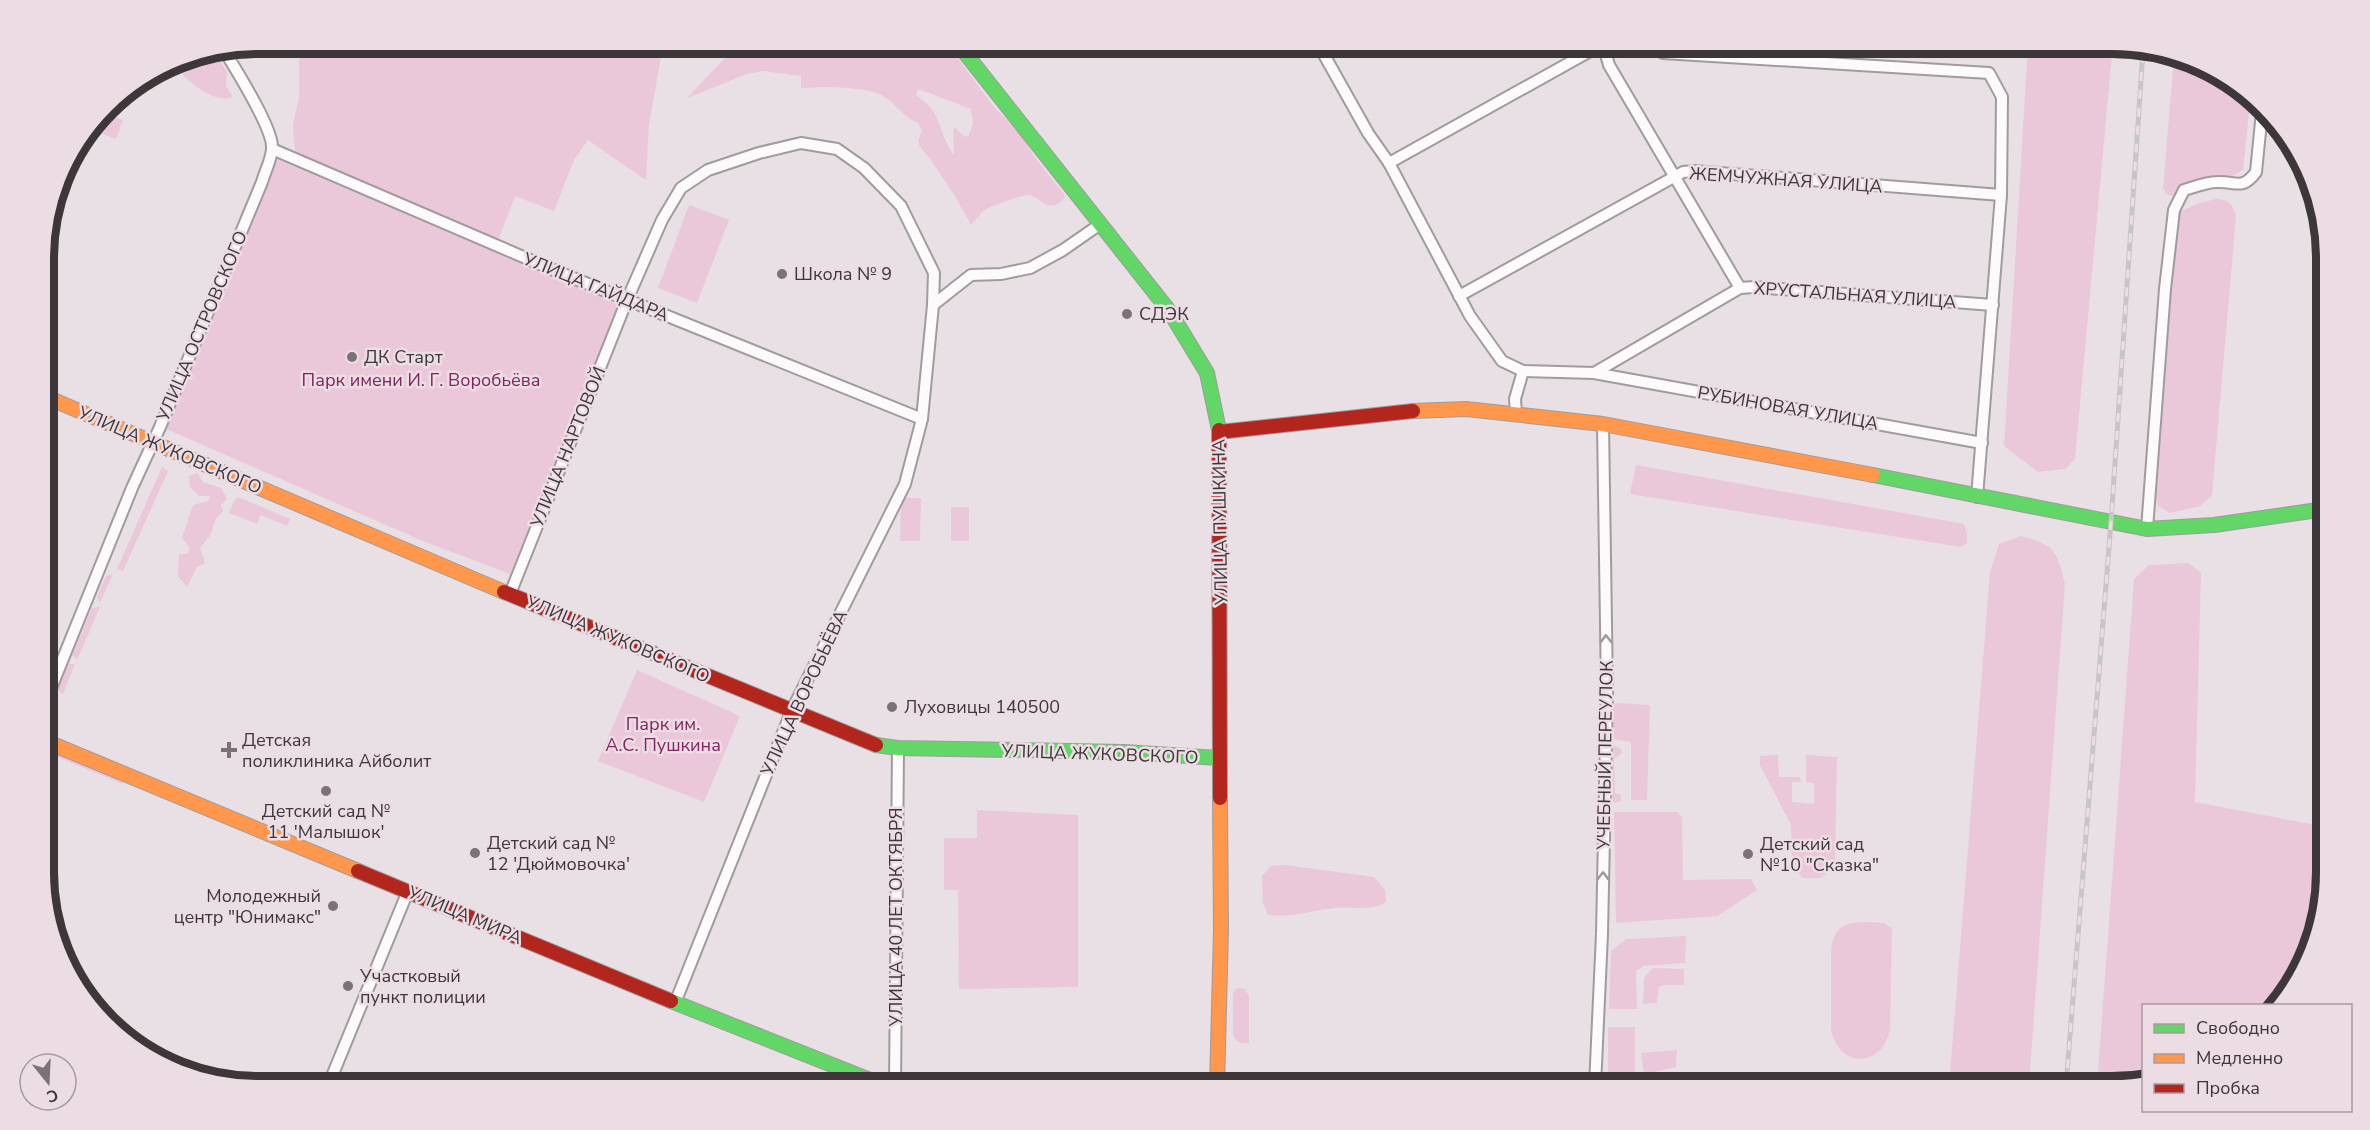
<svg xmlns="http://www.w3.org/2000/svg" width="2370" height="1130" viewBox="0 0 2370 1130" font-family="'Nunito Sans',sans-serif">
<style>
.green{fill:#ebc7da;fill-rule:evenodd}
.lines{fill:none;stroke-linecap:round;stroke-linejoin:round}
.street-casing{stroke:#a19b9e;stroke-width:14}
.fast-casing{stroke:#a19b9e;stroke-width:16}
.slow-casing{stroke:#a19b9e;stroke-width:16}
.jam-casing{stroke:#a19b9e;stroke-width:16}
.street{stroke:#fcfafb;stroke-width:10}
.fast{stroke:#63d668;stroke-width:14}
.slow{stroke:#ff974d;stroke-width:14}
.jam{stroke:#b3261e;stroke-width:14}
.rail-casing{stroke:#c8c5c6;stroke-width:5}
.rail{stroke:#ecdde4;stroke-width:3;stroke-dasharray:9;stroke-linecap:butt}
.oneway{stroke:#9c989a}
.poi-dot{fill:#797276;stroke:#ecdde4;stroke-width:2}
.labels{text-anchor:middle;stroke-width:5;stroke-linejoin:round;paint-order:stroke}
.street-label{font-size:18px;fill:#3d373a;stroke:#ecdde4}
.poi-label{font-size:18px;fill:#3d373a;stroke:#ecdde4;text-anchor:start}
.park-label{font-size:18px;fill:#842361;stroke:#ecdde4}
.rim{fill:none;stroke:#3d373a;stroke-width:8}
</style>
<rect width="100%" height="100%" fill="#e8e0e4"/>
<g class="green">
<polygon points="315,44 340,49 376,44 428,58 431,44 659,44 661,57 649,124 646,180 588,140 574,160 554,211 515,196 498,241 295,152 293,125 299,97 299,60 305,48"/>
<path d="M738,44H947L994,107L1023,137L1033,155L1064,194L1065,198C1046,217 1040,194 1027,195C1022,195 986,208 983,211C979,215 976,220 971,225L955,196L931,160L920,147L918,141L922,131L918,123C902,117 895,101 881,95C862,86 822,87 801,88V76L763,71L747,74L687,98ZM918,89L971,109L973,123L969,135L965,137L955,128L953,129L954,155C943,140 943,131 936,116C932,107 924,101 916,95Z"/>
<polygon points="2028,44 2113,44 2075,459 2065,469 2038,472 2004,446"/>
<path d="M214,52L227,72L226,86L233,97C212,105 185,78 171,63L176,60Z"/>
<path d="M2174,56L2194,60L2250,103L2243,170C2230,178 2183,202 2169,195C2166,194 2165,191 2163,188Z"/>
<polygon points="105,113 123,120 116,139 92,130"/>
<polygon points="276,159 619,304 510,574 425,542 164,428 233,273"/>
<path d="M2216,199C2230,200 2232,203 2236,217L2212,495L2200,506L2170,513L2158,506L2154,490L2165,248L2179,212L2199,203Z"/>
<polygon points="689,205 729,220 697,303 658,288"/>
<polygon points="1636,465 1964,524 1967,534 1967,543 1961,547 1630,494"/>
<polygon points="162,467 168,471 123,571 117,569"/>
<polygon points="197,473 203,482 221,488 227,499 221,505 223,511 216,518 211,534 200,548 205,563 197,567 187,587 178,576 179,554 187,554 190,548 182,538 193,505 208,501 210,496 199,496 190,487 189,476"/>
<polygon points="238,497 290,519 287,526 261,515 257,524 229,513 234,501"/>
<polygon points="901,498 921,498 920,541 900,541"/>
<rect x="951" y="507" width="18" height="34"/>
<path d="M2021,536C2056,546 2056,549 2065,584L2029,1086H1949L1990,572L1999,544Z"/>
<polygon points="2188,563 2201,573 2195,802 2326,827 2326,872 2310,954 2279,1005 2144,1006 2143,1080 2125,1086 2097,1086 2134,579 2149,565"/>
<polygon points="113,574 100,603 97,597 106,576"/>
<polygon points="100,607 77,660 72,655 92,608"/>
<polygon points="68,664 75,664 63,694 57,690"/>
<polygon points="637,670 740,716 704,802 598,761"/>
<polygon points="1617,703 1650,705 1647,800 1631,800 1631,742 1612,739 1611,737 1613,705"/>
<polygon points="1614,746 1620,748 1622,753 1614,759 1615,793 1621,795 1621,801 1615,803 1612,801 1610,751"/>
<polygon points="54,748 124,779 123,784 47,753"/>
<polygon points="1778,755 1779,777 1800,777 1801,782 1792,782 1792,802 1814,804 1814,783 1806,782 1806,755 1837,757 1835,869 1820,878 1802,878 1792,865 1791,825 1760,765 1760,756"/>
<polygon points="977,810 1078,815 1078,987 959,989 958,890 944,890 944,838 977,838"/>
<polygon points="1614,812 1677,812 1682,817 1683,880 1751,879 1757,890 1717,916 1616,923"/>
<path d="M1285,865L1374,877L1385,890L1386,902C1371,911 1352,907 1335,908C1310,910 1295,918 1268,915L1263,903L1262,876L1271,866Z"/>
<path d="M1871,922L1884,923L1892,929L1890,1030C1881,1069 1838,1068 1831,1029V949C1834,924 1848,922 1871,922Z"/>
<polygon points="1686,936 1685,963 1643,966 1636,971 1637,1009 1609,1009 1611,951 1627,939"/>
<polygon points="1653,968 1684,969 1684,985 1664,985 1659,987 1657,1003 1643,1004 1644,978"/>
<path d="M1237,988L1245,989L1249,997V1043C1241,1045 1237,1042 1233,1035V993Z"/>
<rect x="1608" y="1027" width="27" height="59"/>
<polygon points="1677,1050 1676,1067 1644,1074 1641,1053"/>
</g>
<g class="lines">
<g class="street-casing">
<g id="street">
<polyline points="1318,44 1368,133 1389,163 1470,316 1502,361 1523,371 1594,373 1740,288 1754,287 1993,305"/>
<polyline points="1603,44 1609,65 1740,288"/>
<polyline points="1652,44 1663,53 1989,73 2002,97 2001,195 1977,497"/>
<polyline points="1322,51 1335,44"/>
<polyline points="272,149 556,271 922,419"/>
<polyline points="1389,163 1603,44"/>
<polyline points="1459,296 1683,172 1694,171 2001,195"/>
<polyline points="933,305 971,275 1001,274 1030,268 1063,250 1099,225"/>
<polyline points="1594,373 1982,443"/>
<polyline points="1516,413 1515,399 1523,371"/>
<path d="M2147,529L2165,289L2174,210L2184,190C2194,187 2207,182 2217,182C2236,181 2242,191 2256,172L2262,112"/>
<polyline points="510,594 627,300 662,220 681,188 708,170 759,153 801,143 837,149 864,168 901,206 934,273 933,305 922,419 905,484 792,710 675,1003"/>
<path d="M45,703L132,488L160,427L262,182C265,171 273,157 272,146C271,125 236,70 224,50"/>
<polyline points="328,1086 408,891"/>
<polyline points="895,1086 898,748"/>
<polyline points="1595,1086 1602,934 1607,691 1603,424"/>
</g>
</g>
<g class="fast-casing">
<g id="fast">
<polyline points="958,44 1170,312 1207,373 1219,430"/>
<polyline points="1873,475 2147,529 2214,525 2325,509"/>
<polyline points="876,745 898,748 1124,752 1219,758"/>
<polyline points="671,1001 885,1086"/>
</g>
</g>
<g class="slow-casing">
<g id="slow">
<polyline points="44,396 504,592"/>
<polyline points="1413,411 1466,409 1603,424 1873,475"/>
<polyline points="45,741 358,871"/>
<polyline points="1217,1086 1221,930 1220,798"/>
</g>
</g>
<g class="jam-casing">
<g id="jam">
<polyline points="1219,430 1220,798"/>
<polyline points="1219,432 1413,411"/>
<polyline points="504,592 876,745"/>
<polyline points="358,871 671,1001"/>
</g>
</g>
<use href="#street" class="street"/>
<use href="#fast" class="fast"/>
<use href="#slow" class="slow"/>
<use href="#jam" class="jam"/>
<g class="rail-casing">
<polyline id="rail" points="2066,1086 2111,522 2143,50"/>
</g>
<use href="#rail" class="rail"/>
</g>
<defs><path id="oneway-chevron" d="M-2-3.5L2.5 0L-2 3.5" fill="none" stroke-width="1.6" stroke-linecap="round" stroke-linejoin="round" transform="scale(1.5)"/></defs>
<g class="oneway">
<use href="#oneway-chevron" transform="translate(1606 639) rotate(-91)"/>
<use href="#oneway-chevron" transform="translate(1603 876) rotate(-89)"/>
</g>
<g class="poi-dot">
<circle cx="782" cy="274" r="6"/>
<circle cx="1127" cy="314" r="6"/>
<circle cx="352" cy="357" r="6"/>
<circle cx="892" cy="707" r="6"/>
<path d="M226 741h6v6h6v6h-6v6h-6v-6h-6v-6h6z"/>
<circle cx="326" cy="791" r="6"/>
<circle cx="475" cy="853" r="6"/>
<circle cx="1748" cy="854" r="6"/>
<circle cx="333" cy="906" r="6"/>
<circle cx="348" cy="986" r="6"/>
</g>
<g class="labels">
<g class="street-label">
<text transform="translate(1786 180) rotate(4)" y="6">ЖЕМЧУЖНАЯ УЛИЦА</text>
<text transform="translate(596 287) rotate(22)" y="6">УЛИЦА ГАЙДАРА</text>
<text transform="translate(1855 295) rotate(4)" y="6">ХРУСТАЛЬНАЯ УЛИЦА</text>
<text transform="translate(202 326) rotate(-67)" y="6">УЛИЦА ОСТРОВСКОГО</text>
<text transform="translate(1788 408) rotate(10)" y="6">РУБИНОВАЯ УЛИЦА</text>
<text transform="translate(568 447) rotate(-68)" y="6">УЛИЦА НАРТОВОЙ</text>
<text transform="translate(170 450) rotate(23)" y="6">УЛИЦА ЖУКОВСКОГО</text>
<text transform="translate(1220 522) rotate(-91)" y="6">УЛИЦА ПУШКИНА</text>
<text transform="translate(618 639) rotate(23)" y="6">УЛИЦА ЖУКОВСКОГО</text>
<text transform="translate(804 693) rotate(-65)" y="6">УЛИЦА ВОРОБЬЁВА</text>
<text transform="translate(1100 754) rotate(2)" y="6">УЛИЦА ЖУКОВСКОГО</text>
<text transform="translate(1605 755) rotate(-89)" y="6">УЧЕБНЫЙ ПЕРЕУЛОК</text>
<text transform="translate(465 915) rotate(23)" y="6">УЛИЦА МИРА</text>
<text transform="translate(896 917) rotate(-90)" y="6">УЛИЦА 40 ЛЕТ ОКТЯБРЯ</text>
</g>
<g class="poi-label">
<text x="794" y="280">Школа № 9</text>
<text x="1139" y="320">СДЭК</text>
<text x="364" y="363">ДК Старт</text>
<text x="904" y="713">Луховицы 140500</text>
<text x="242" y="746">Детская<tspan x="242" dy="21">поликлиника Айболит</tspan></text>
<text x="326" y="817" text-anchor="middle">Детский сад №<tspan x="326" dy="21">11 'Малышок'</tspan></text>
<text x="487" y="849">Детский сад №<tspan x="487" dy="21">12 'Дюймовочка'</tspan></text>
<text x="1760" y="850">Детский сад<tspan x="1760" dy="21">№10 "Сказка"</tspan></text>
<text x="321" y="902" text-anchor="end">Молодежный<tspan x="321" dy="21">центр "Юнимакс"</tspan></text>
<text x="360" y="982">Участковый<tspan x="360" dy="21">пункт полиции</tspan></text>
</g>
<g class="park-label">
<text x="421" y="386">Парк имени И. Г. Воробьёва</text>
<text x="663" y="730">Парк им.<tspan x="663" dy="21">А.С. Пушкина</tspan></text>
</g>
</g>
<path d="M0 0H2370V1130H0ZM258 54H2112A204 204 0 0 1 2316 258V872A204 204 0 0 1 2112 1076H258A204 204 0 0 1 54 872V258A204 204 0 0 1 258 54Z" fill="#ecdde4" fill-rule="evenodd"/>
<path class="rim" d="M258 54H2112A204 204 0 0 1 2316 258V872A204 204 0 0 1 2112 1076H258A204 204 0 0 1 54 872V258A204 204 0 0 1 258 54Z"/>
<rect x="2142" y="1004" width="210" height="108" fill="#ecdde4" stroke="#a69ba0" stroke-width="1.5"/>
<rect x="2154" y="1024" width="30" height="9" fill="#63d668" stroke="#a69ba0" stroke-width="1.5"/>
<text x="2196" y="1034" font-size="18" fill="#3d373a">Свободно</text>
<rect x="2154" y="1054" width="30" height="9" fill="#ff974d" stroke="#a69ba0" stroke-width="1.5"/>
<text x="2196" y="1064" font-size="18" fill="#3d373a">Медленно</text>
<rect x="2154" y="1084" width="30" height="9" fill="#b3261e" stroke="#a69ba0" stroke-width="1.5"/>
<text x="2196" y="1094" font-size="18" fill="#3d373a">Пробка</text>
<g transform="translate(48 1082) rotate(162)"><circle r="28" fill="#ecdde4" stroke="#a69ba0" stroke-width="1.5"/>
<path d="M0-4.5L10 22L0 15L-10 22Z" fill="#797276"/>
<text y="-9" font-size="16" font-weight="bold" text-anchor="middle" fill="#3d373a">С</text>
</g>
</svg>
